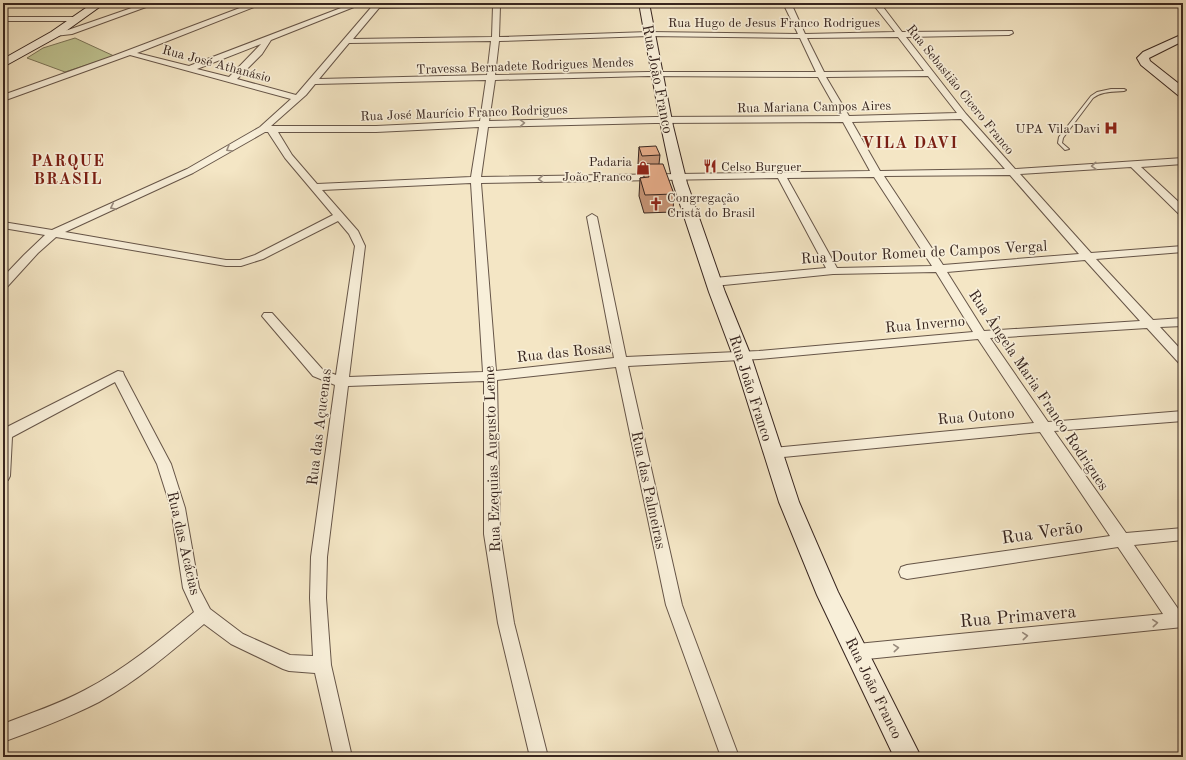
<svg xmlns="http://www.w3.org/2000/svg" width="1186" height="760" viewBox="0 0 1186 760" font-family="'Old Standard TT',serif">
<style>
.green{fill:#bfc492;stroke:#7b7458}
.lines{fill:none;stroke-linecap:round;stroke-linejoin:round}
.lane-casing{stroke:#665548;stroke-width:2}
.street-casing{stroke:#665548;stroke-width:2}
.secondary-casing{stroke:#37251f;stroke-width:2}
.lane{fill:#f8efd9;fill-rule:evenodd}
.street{fill:#f8efd9;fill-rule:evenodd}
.secondary{fill:#f8efd9;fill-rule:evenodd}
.wall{fill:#c69476;stroke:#37251f}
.building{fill:#e6ac89;stroke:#37251f}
.oneway{stroke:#988a7c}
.labels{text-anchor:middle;stroke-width:3.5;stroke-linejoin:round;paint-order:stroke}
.far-street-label{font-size:13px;fill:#37251f;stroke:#f8efd9}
.far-poi-label{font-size:13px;fill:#37251f;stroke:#f8efd9;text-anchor:end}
.street-label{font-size:15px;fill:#37251f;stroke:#f8efd9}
.far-district-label{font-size:16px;font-weight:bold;letter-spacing:1px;fill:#7a1f14;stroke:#f8efd9}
.near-street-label{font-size:18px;fill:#37251f;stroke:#f8efd9}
</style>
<rect width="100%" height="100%" fill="#f4e6c5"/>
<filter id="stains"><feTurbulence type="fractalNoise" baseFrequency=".005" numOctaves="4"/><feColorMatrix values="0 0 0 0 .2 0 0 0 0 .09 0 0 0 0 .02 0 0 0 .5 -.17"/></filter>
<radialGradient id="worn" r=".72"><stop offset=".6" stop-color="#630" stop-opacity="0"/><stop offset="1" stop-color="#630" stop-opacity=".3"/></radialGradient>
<polygon class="green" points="75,38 114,56 65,72 27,58 43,48"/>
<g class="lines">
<g class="lane-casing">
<path id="lane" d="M1111,89H1124L1126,90L1124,91C1113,92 1102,91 1093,98L1063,138L1062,143L1069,149L1065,150L1058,143L1059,137L1091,96L1097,92Z"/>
</g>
<g class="street-casing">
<g id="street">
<polygon points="146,3 157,3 72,34 55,36 51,34 55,32 68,30"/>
<path d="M253,3H264L137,53L189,66L354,3H364L271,40L262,54L237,79L296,95L375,3H566L562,5L500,6L499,37L649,32L798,34L783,3H791L805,34L895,32L872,3H880L902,32L1012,31L1013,33L1009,35L906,37L966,114L1015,169L1183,158V164L1141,167L1183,206V215L1179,214L1131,167L1020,174L1091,253L1183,246V252L1096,259L1153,320L1183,318V326L1160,327L1183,352V364L1179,363L1147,328L990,338L1048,422L1183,411V421L1054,431L1126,533L1183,528V540L1134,545L1181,613H1183V627L857,660L851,658L848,652L851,646L857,644L1163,614L1118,547L907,579L901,577L899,572L901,567L907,565L1110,536L1040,432L773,458L768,457L766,453L768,449L773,448L1034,423L978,339L759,359L628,366L682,605L739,757H721L666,605L616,367L497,380L500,534L514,623L548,757H530L498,623L484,534V381L348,386L327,557L326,598L331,665L352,757H334L315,673L289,671L283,669L231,644L204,624C171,652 137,681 99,702C68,718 35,730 3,742V724C31,713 59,704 85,690C125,669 160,640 194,612L183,588L171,508L157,464L115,382L12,437L10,476L8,480L3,482V429L118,371L123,372L124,375L171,464L185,508L199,588L210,609L243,634L290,655L313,656L310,598L311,557L335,385L313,376L262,316L264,313H272L323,370L336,375L355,246L349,234L338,221L263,259L241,266H226L56,237L38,253L7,287L3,288V277L24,255L45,235L3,228V222L52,230L187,169L260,127L291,99L130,55L3,101V95L113,56ZM493,6L492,37L353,39L379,8ZM649,36L800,38L816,72H648L495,75L499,41ZM898,37L924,71L824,72L807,38ZM491,41L487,75L319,79L349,43ZM261,44L229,77L197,69ZM648,76L818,77L840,116L655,117L489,121L495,80ZM928,76L957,113L849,116L826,77ZM486,80L480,121L376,126H271L306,95L315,84ZM961,119L1005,169L880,171L852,122ZM843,122L870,171L481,177L488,127L655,123ZM479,127L471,177L317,184L292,155L278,132H376ZM265,132H268L285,158L333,215L255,255L240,260H226L65,232L193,173ZM1010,175L1079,254L943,265L884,176ZM874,177L932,266L837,268L787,178ZM778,178L826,268L714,278L710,280L708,282L710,284L714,286L833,274L936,272L973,332L759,351L626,357L597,217L592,214L587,217L614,358L496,371L481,183ZM471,183L483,372L349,377L365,246L358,231L322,190ZM1085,260L1140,321L984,331L947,272Z"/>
<polygon points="3,17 77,17 81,19 77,21 3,21"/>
</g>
</g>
<g class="secondary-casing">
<g id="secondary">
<polygon points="93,3 105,3 59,36 3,67 3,59 51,32"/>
<polygon points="639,3 649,3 673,126 687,183 725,292 751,356 799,502 838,592 921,757 894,757 817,595 779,502 733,356 709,292 673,183 661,126"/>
<polygon points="1183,34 1183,41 1149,58 1150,61 1183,87 1183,97 1179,96 1141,65 1137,58 1143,52"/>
</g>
</g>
<use href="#lane" class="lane"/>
<use href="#street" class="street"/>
<use href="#secondary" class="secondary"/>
</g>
<polygon class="wall" points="639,147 660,155 659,164 674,194 673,212 644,213 639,196 640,178 644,177 644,173 641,173 638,164"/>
<g class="building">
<polygon points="656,146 660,155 642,156 639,147"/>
<polygon points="645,164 663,164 674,194 645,195 640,178 649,177"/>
</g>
<defs><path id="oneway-chevron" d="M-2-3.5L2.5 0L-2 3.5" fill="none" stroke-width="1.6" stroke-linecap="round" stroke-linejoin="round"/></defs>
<g class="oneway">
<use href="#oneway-chevron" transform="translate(522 123) rotate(-1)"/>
<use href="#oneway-chevron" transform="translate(229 149) rotate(150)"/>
<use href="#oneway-chevron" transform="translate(1094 166) rotate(176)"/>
<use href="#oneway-chevron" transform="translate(541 179) rotate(179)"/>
<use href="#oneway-chevron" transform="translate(113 207) rotate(155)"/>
<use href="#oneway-chevron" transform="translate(1155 623) rotate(-5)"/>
<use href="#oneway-chevron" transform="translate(1025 636) rotate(-5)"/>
<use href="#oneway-chevron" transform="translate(896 648) rotate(-5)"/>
</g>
<defs>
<g id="hospital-bare" transform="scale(1.08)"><path d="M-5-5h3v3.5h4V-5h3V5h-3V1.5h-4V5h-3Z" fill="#8f2418" stroke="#f8efd9" stroke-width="2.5" paint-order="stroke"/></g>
<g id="restaurant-bare" transform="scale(1.08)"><path d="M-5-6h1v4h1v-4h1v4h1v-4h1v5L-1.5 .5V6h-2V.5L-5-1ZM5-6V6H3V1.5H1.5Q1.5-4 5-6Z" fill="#8f2418" stroke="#f8efd9" stroke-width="2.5" paint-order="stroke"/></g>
<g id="shop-bare" transform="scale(1.08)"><path d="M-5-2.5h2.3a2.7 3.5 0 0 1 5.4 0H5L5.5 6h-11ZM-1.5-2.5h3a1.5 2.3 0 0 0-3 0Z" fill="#8f2418" stroke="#f8efd9" stroke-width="2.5" paint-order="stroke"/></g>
<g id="church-bare" transform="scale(1.08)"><path d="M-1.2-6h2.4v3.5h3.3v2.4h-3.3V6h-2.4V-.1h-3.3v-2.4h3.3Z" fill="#8f2418" stroke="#f8efd9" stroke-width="2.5" paint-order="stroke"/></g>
</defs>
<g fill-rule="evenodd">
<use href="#hospital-bare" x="1111" y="128"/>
<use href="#restaurant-bare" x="710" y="166"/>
<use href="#shop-bare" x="643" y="168"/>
<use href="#church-bare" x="656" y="204"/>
</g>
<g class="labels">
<g class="far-street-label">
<text x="774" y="27">Rua Hugo de Jesus Franco Rodrigues</text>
<text transform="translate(217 63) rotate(15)" y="5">Rua José Athanásio</text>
<text transform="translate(525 65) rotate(-2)" y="5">Travessa Bernadete Rodrigues Mendes</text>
<text transform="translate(961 89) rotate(51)" y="5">Rua Sebastião Cicero Franco</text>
<text transform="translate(814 106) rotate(-1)" y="5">Rua Mariana Campos Aires</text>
<text transform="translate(464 112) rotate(-2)" y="5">Rua José Maurício Franco Rodrigues</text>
</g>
<g class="far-poi-label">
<text x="1100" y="133">UPA Vila Davi</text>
<text x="632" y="166">Padaria<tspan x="632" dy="15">João Franco</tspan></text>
<text x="721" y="171" text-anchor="start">Celso Burguer</text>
<text x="667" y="202" text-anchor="start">Congregação<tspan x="667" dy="15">Cristã do Brasil</tspan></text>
</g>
<g class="street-label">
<text transform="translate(658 79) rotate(79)" y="5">Rua João Franco</text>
<text transform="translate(924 252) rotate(-3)" y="5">Rua Doutor Romeu de Campos Vergal</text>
<text transform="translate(925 324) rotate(-5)" y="5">Rua Inverno</text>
<text transform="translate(564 352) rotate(-6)" y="5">Rua das Rosas</text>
<text transform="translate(751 388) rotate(72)" y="5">Rua João Franco</text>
<text transform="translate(1039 390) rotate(56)" y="5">Rua Ângela Maria Franco Rodrigues</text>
<text transform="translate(976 416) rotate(-5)" y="5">Rua Outono</text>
<text transform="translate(319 427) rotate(-83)" y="5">Rua das Açucenas</text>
<text transform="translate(492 459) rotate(-92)" y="5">Rua Ezequias Augusto Leme</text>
<text transform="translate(649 490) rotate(78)" y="5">Rua das Palmeiras</text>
<text transform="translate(184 543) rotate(77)" y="5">Rua das Acácias</text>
<text transform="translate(874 688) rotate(64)" y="5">Rua João Franco</text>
</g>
<g class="far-district-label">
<text x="910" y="148">VILA DAVI</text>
<text x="68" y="166">PARQUE<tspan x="68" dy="18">BRASIL</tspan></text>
</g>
<g class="near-street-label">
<text transform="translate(1042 532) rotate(-8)" y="6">Rua Verão</text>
<text transform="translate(1018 616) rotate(-5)" y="6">Rua Primavera</text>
</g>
</g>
<rect width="1186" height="760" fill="none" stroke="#f4e6c5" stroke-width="16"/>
<rect x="4" y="4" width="1178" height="752" fill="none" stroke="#37251f" stroke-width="2"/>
<rect x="8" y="8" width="1170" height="744" fill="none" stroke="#37251f"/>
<rect width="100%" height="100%" filter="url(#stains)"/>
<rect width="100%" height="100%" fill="url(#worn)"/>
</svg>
